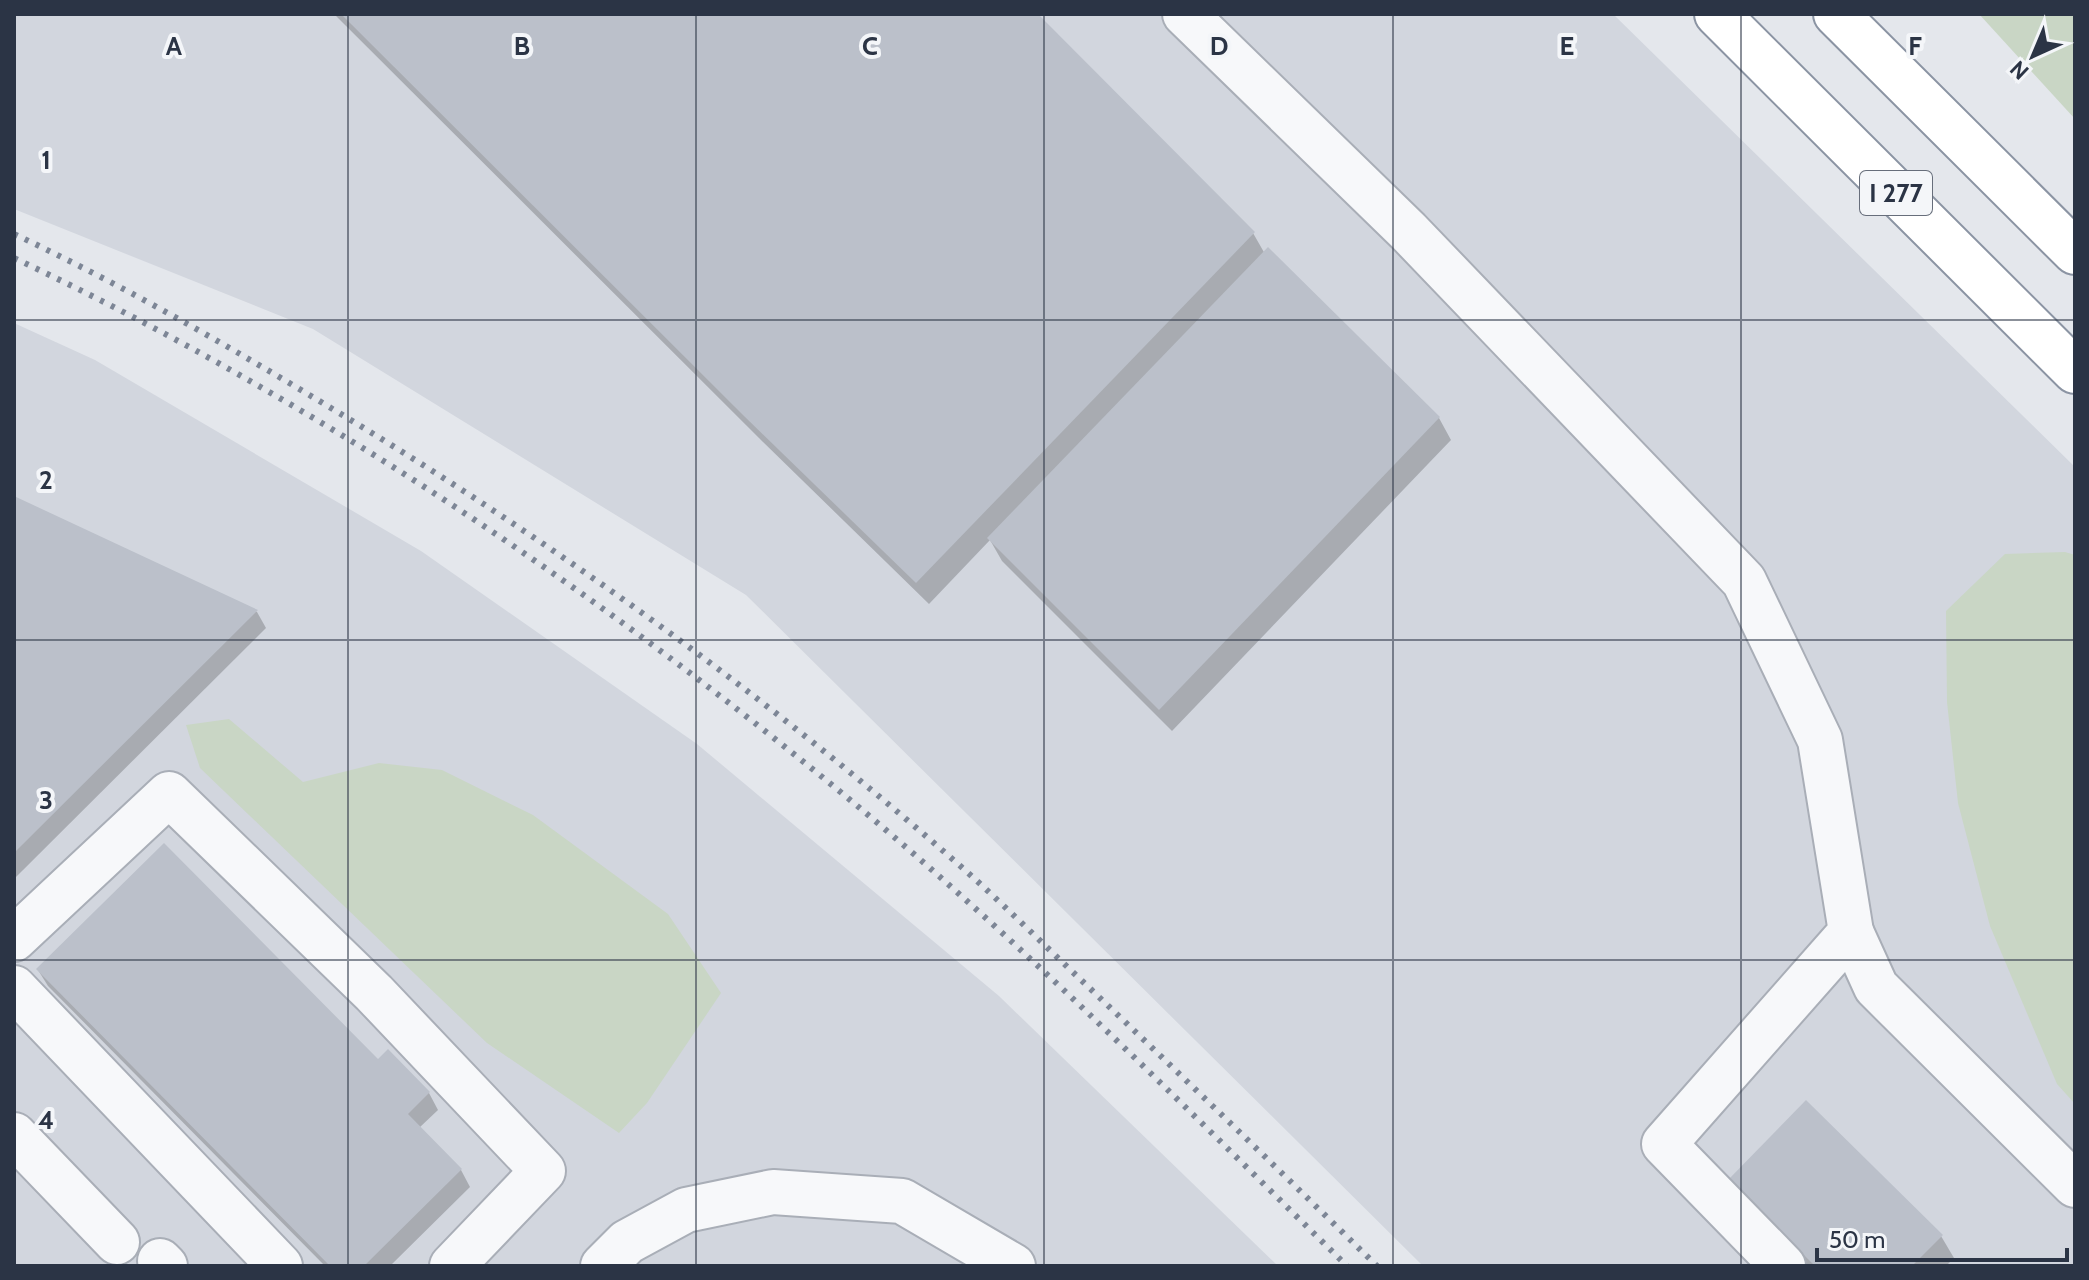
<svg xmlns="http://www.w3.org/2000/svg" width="2089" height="1280" viewBox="0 0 2089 1280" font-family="Cabin,sans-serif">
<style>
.built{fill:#d2d6de}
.green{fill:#c9d6c5}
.shadow{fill:#0003}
.building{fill:#bbc0ca}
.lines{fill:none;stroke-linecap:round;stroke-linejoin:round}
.minor-casing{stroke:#a9aeb7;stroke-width:48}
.highway-casing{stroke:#8b94a3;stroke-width:48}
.minor{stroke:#f7f8fa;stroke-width:44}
.highway{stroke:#fff;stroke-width:44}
.rail{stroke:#7d8696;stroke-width:6;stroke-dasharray:4 8;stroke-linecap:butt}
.grid{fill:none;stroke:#2b3445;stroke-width:2;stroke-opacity:0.55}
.labels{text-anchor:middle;stroke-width:8;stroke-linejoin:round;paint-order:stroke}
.shield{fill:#f4f6f9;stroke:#676e7b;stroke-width:2}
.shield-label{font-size:26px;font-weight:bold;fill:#2b3445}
.grid-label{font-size:26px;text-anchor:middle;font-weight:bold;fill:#2b3445;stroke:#f4f6f9;stroke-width:8;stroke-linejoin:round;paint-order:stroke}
</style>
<rect width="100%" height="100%" fill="#e4e7ec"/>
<g class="built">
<polygon points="14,14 1613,14 2075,467 2075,1266 1423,1266 746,595 313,329 14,209"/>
<polygon points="14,323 95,360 421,551 697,744 999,996 1278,1266 14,1266"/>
</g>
<g class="green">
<polygon points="1979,14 2075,14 2075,119"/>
<polygon points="2065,552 2075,555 2075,1104 2057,1084 1990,926 1958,803 1947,702 1946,611 2005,554"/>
<polygon points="229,719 303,782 379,763 442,770 533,815 668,914 721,993 647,1103 619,1133 487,1043 200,768 186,725"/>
</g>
<g class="shadow">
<polygon points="334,14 1035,14 1253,233 1265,254 1439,418 1451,440 1172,731 1002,561 990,540 929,604 759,438"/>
<polygon points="14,498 257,612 266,628 14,879"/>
<polygon points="38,970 378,1062 429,1093 438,1110 419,1128 461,1170 470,1187 390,1266 325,1266 48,986"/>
<polygon points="1743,1202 1941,1236 1954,1258 1946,1266 1808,1266"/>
</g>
<g class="building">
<polygon points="341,14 1038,14 1255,232 916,583 743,415"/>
<polygon points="1268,247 1440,417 1159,710 987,538"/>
<polygon points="14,496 258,610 14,853"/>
<polygon points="164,843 378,1059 388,1049 430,1092 408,1114 462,1169 364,1266 330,1266 36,969"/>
<polygon points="1806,1100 1943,1235 1912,1266 1815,1266 1728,1180"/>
</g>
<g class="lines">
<g class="minor-casing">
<g id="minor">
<polyline points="1185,14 1408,231 1744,581 1820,740 1851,932 1664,1144 1783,1266"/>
<polyline points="1851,932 1876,987 2075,1185"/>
<polyline points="14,939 169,794 374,993 543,1171 452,1266"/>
<polyline points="14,988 280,1266"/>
<polyline points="14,1135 117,1242"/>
<polyline points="160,1261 165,1266"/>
<polyline points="603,1266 627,1242 686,1210 773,1192 902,1201 1013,1266"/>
</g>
</g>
<g class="highway-casing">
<g id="highway">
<polyline points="1717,14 2075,371"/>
<polyline points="1836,14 2075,252"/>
</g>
</g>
<use href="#minor" class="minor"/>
<use href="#highway" class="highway"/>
<g class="rail">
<path d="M14,234C131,289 244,355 354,422C570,554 776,703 966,871C1005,906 1041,942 1079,978C1179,1073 1278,1169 1377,1266"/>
<path d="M14,258C314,399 601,593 855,804C1028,948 1187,1109 1347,1266"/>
</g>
</g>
<path class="grid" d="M348,14V1266M696,14V1266M1044,14V1266M1393,14V1266M1741,14V1266M14,320H2075M14,640H2075M14,960H2075"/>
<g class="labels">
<rect class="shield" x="1860" y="171" width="72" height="44" rx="6"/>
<g class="shield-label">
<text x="1896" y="202">I 277</text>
</g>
</g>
<g class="grid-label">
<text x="174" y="55">A</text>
<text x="522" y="55">B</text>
<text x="870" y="55">C</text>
<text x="1219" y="55">D</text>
<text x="1567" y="55">E</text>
<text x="1915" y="55">F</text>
<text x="46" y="169">1</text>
<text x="46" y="489">2</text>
<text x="46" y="809">3</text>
<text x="46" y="1129">4</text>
</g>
<rect width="2089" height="1280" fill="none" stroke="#2b3445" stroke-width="32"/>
<g transform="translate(2033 56) rotate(224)" stroke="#f4f6f9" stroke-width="6" paint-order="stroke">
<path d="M0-6L14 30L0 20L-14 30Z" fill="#2b3445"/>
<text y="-12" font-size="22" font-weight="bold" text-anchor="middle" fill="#2b3445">N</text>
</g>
<path d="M1817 1248v12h250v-12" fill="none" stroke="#2b3445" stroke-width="4"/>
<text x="1829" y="1248" font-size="24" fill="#2b3445" stroke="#f4f6f9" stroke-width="6" paint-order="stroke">50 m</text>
</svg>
